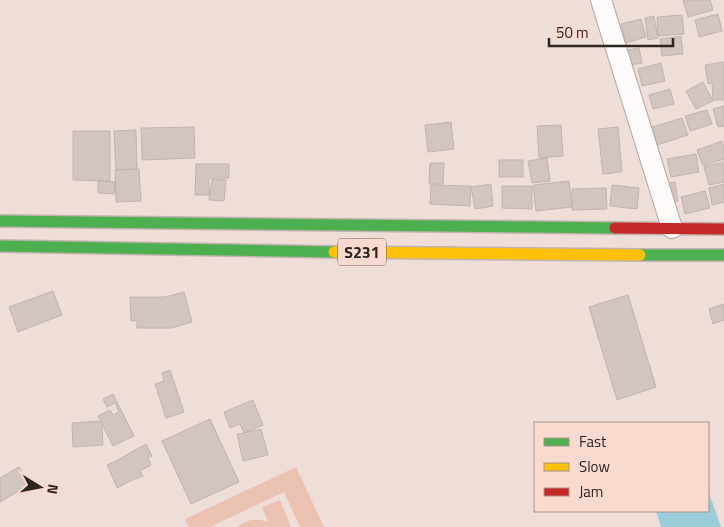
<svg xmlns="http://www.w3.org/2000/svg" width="724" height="527" viewBox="0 0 724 527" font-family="'Titillium Web',sans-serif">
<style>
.green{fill:#ebc1b2}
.water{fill:#9bccda}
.building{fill:#d2c5c0;stroke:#c0b4af}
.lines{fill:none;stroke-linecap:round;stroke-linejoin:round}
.street-casing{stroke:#b2a5a1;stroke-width:22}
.fast-casing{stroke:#c2b3ae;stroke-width:14}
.slow-casing{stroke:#c2b3ae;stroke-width:14}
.jam-casing{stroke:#c2b3ae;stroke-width:14}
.street{stroke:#fdfaf9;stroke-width:20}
.fast{stroke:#4caf50;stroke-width:11}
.slow{stroke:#ffc107;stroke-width:11}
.jam{stroke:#c62828;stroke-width:11}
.labels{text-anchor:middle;stroke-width:4.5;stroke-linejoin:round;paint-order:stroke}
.shield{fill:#f8dacf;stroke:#6b5b54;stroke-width:1}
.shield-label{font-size:16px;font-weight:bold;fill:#2e2420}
</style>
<rect width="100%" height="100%" fill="#efded8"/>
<g class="green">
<polygon points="296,467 324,527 300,527 284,492 210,527 189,527 185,519"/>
<path d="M280,500L291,527H237C247,519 256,518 268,522L262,507Z"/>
</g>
<polygon class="water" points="708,490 721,527 661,527 656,511 708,511"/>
<g class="building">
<polygon points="683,0 710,0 713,10 688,17"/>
<polygon points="718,14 722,31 699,37 695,20"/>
<polygon points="682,15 684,34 658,36 657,17"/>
<polygon points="654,16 658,38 648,40 645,18"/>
<polygon points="641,19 646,37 626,43 621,24"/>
<polygon points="681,36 683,54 662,56 660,39"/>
<polygon points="639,48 642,63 630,65 627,50"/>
<polygon points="724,62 724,100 713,100 712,83 708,84 705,65"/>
<polygon points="661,63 665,81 642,86 638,69"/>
<polygon points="703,82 713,101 696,109 686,91"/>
<polygon points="670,89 674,104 653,109 649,95"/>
<polygon points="724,106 724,126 718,127 713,109"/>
<polygon points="707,110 712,124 690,131 685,116"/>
<polygon points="682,118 688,135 654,146 649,128"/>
<polygon points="451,122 454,149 428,152 425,125"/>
<polygon points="561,125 563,156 539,158 537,126"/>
<polygon points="194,127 195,158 142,160 141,128"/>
<polygon points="618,127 622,172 603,174 598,129"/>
<polygon points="136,130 137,169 116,170 114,131"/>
<polygon points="73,131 110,131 110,181 73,180"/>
<polygon points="722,141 724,147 724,159 703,166 697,150"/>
<polygon points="696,154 699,172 671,177 667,159"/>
<polygon points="547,158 550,181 532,183 528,161"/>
<rect x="499" y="160" width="24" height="17"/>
<polygon points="724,162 724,182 709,185 704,167"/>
<polygon points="430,163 444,163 443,184 429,184"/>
<polygon points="196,164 229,164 229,178 209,178 209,195 195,195"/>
<polygon points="139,169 141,201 116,202 115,170"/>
<polygon points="212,179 226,180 224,201 209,200"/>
<polygon points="98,181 115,182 114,194 98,193"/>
<polygon points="569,181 572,207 536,211 533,185"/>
<polygon points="675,182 678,201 662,204 659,184"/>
<polygon points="491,184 493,206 475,209 471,187"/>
<polygon points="724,184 724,202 712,205 709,188"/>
<polygon points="431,185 471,186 470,206 430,204"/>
<polygon points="612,185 639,188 637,209 610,206"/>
<polygon points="502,186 532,186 532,209 502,208"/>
<polygon points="606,188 607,209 572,210 572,189"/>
<polygon points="705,191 710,208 685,214 681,197"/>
<polygon points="53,291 62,315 18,332 9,307"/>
<polygon points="184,292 192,322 171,328 137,328 137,321 131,321 130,297 165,297"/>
<polygon points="628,295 656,387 617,400 589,307"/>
<polygon points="724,304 724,320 713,324 709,309"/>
<polygon points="170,370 184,412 166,418 155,384 164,381 162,373"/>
<polygon points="113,394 134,436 113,446 102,424 103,445 73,447 72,423 101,421 98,416 110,410 113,415 119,412 115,403 107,407 103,399"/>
<polygon points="253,400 263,425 244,433 261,429 268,455 243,461 237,434 244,433 240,424 230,428 224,412"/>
<polygon points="210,419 239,482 191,504 162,441"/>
<polygon points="146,444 152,456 148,458 151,465 140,471 143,476 130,481 117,488 113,478 107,465 114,462"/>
<polygon points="19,467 29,485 0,502 0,478"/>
</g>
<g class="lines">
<g class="street-casing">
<polyline id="street" points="601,0 672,228"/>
</g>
<g class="fast-casing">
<g id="fast">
<polyline points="0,221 615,228"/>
<polyline points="0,246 334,252"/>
<polyline points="640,255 724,255"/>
</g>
</g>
<g class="slow-casing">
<polyline id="slow" points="334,252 640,255"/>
</g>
<g class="jam-casing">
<polyline id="jam" points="615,228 724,229"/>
</g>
<use href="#street" class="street"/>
<use href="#fast" class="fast"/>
<use href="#slow" class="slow"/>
<use href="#jam" class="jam"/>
</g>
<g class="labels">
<rect class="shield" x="338" y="238.5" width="48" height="27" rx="4"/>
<g class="shield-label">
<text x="362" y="258">S231</text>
</g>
</g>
<rect x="534" y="422" width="175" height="90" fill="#f8dacf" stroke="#a79189"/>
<rect x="544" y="438" width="25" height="8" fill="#4caf50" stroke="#a79189"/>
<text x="579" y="447" font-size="15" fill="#2e2420">Fast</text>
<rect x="544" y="463" width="25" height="8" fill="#ffc107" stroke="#a79189"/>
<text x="579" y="472" font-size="15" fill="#2e2420">Slow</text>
<rect x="544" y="488" width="25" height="8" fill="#c62828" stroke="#a79189"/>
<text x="579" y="497" font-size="15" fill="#2e2420">Jam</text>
<g transform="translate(40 487) rotate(100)" stroke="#f8dacf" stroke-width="4" paint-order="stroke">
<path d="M0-4L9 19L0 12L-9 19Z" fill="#2e2420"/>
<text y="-8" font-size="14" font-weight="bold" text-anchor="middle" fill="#2e2420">N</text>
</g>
<path d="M549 38v8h124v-8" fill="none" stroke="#2e2420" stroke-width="2.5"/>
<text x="556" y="38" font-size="15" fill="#2e2420" stroke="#f8dacf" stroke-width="4" paint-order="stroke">50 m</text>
</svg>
